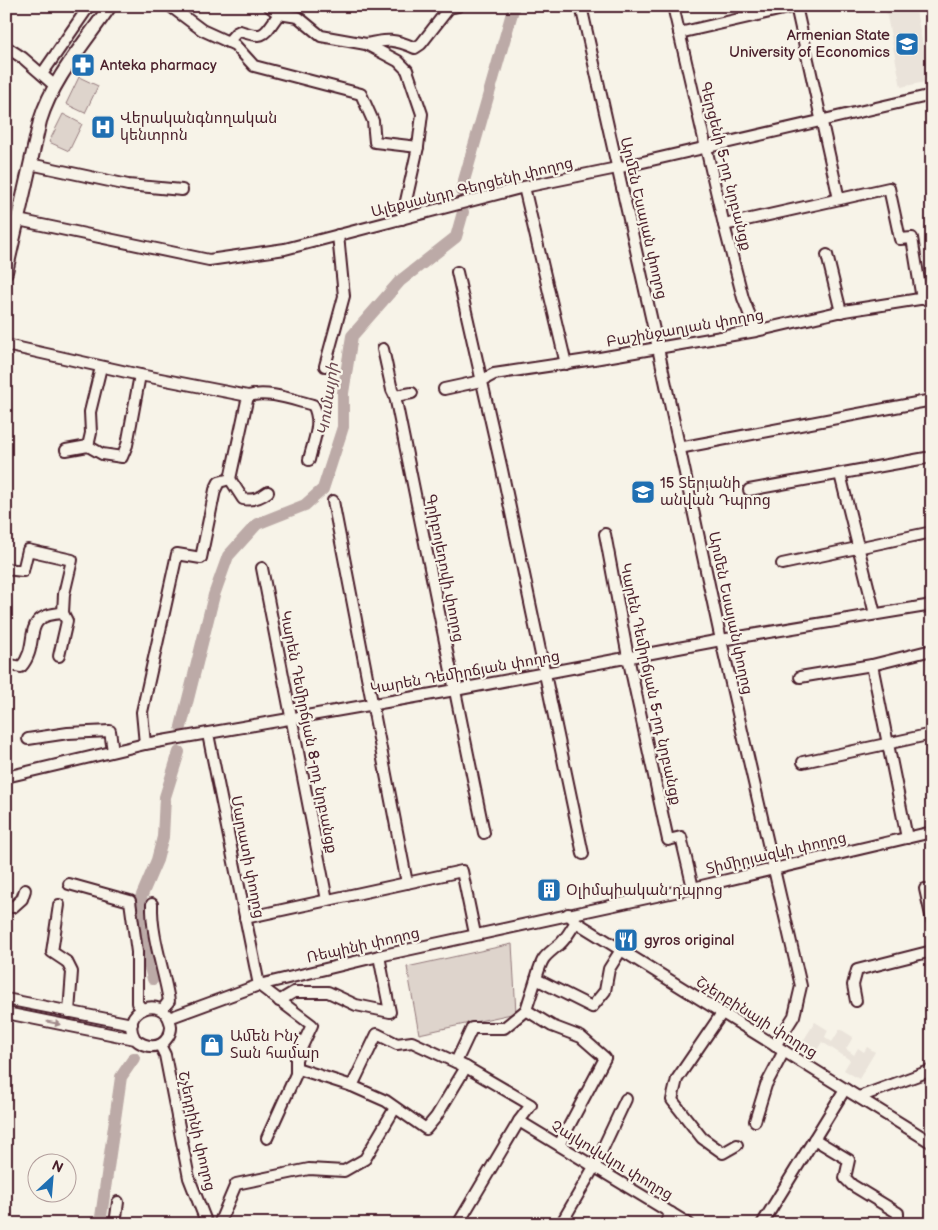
<svg xmlns="http://www.w3.org/2000/svg" width="938" height="1230" viewBox="0 0 938 1230" font-family="'Balsamiq Sans','Noto Sans Armenian',sans-serif">
<style>
.built{fill:#eae3da}
.green{fill:#ded4cc;stroke:#947a7c}
.lines{fill:none;stroke-linecap:round;stroke-linejoin:round}
.river{stroke:#bcaaa7;stroke-width:12}
.minor-casing{stroke:#4a1f2b;stroke-width:14}
.major-casing{stroke:#4a1f2b;stroke-width:16}
.minor{stroke:#f7f3e8;stroke-width:10}
.major{stroke:#f7f3e8;stroke-width:12}
.oneway{fill:#a0898a}
.labels{text-anchor:middle;stroke-width:4.5;stroke-linejoin:round;paint-order:stroke}
.poi-label{font-size:15px;fill:#4a1f2b;stroke:#f7f3e8;text-anchor:start}
.street-label{font-size:15px;fill:#4a1f2b;stroke:#f7f3e8}
.water-label{font-size:16px;font-style:italic;fill:#6c4950;stroke:#f7f3e8}
</style>
<rect width="100%" height="100%" fill="#f7f3e8"/>
<filter id="ink" filterUnits="userSpaceOnUse"><feTurbulence type="fractalNoise" baseFrequency=".02" numOctaves="2"/><feDisplacementMap in="SourceGraphic" scale="10" xChannelSelector="R" yChannelSelector="G"/><feConvolveMatrix kernelMatrix="1 2 1 2 8 2 1 2 1" color-interpolation-filters="sRGB"/></filter>
<g filter="url(#ink)">
<g class="built">
<polygon points="885,6 915,6 930,81 901,87"/>
<polygon points="815,1022 828,1030 825,1037 832,1042 840,1029 853,1037 846,1049 854,1055 858,1048 864,1052 867,1047 875,1052 859,1079 844,1070 850,1060 822,1042 817,1050 803,1041"/>
</g>
<g class="green">
<polygon points="79,77 98,86 85,113 66,104"/>
<polygon points="63,114 82,124 69,151 49,142"/>
<polygon points="512,944 516,1013 419,1034 407,967"/>
</g>
<g class="lines">
<g class="river">
<polyline points="461,191 514,6"/>
<polyline points="181,727 214,595 228,556 257,524 305,505 323,489 343,427 343,393 352,336 400,281 456,237 463,212"/>
<polyline points="153,979 140,930 139,902 157,860 163,837 165,797 179,752"/>
<polyline points="100,1224 121,1077 134,1058"/>
</g>
<g class="minor-casing">
<g id="minor">
<polyline points="170,6 202,30 235,45 254,66 361,94 373,121 375,142 418,147"/>
<polyline points="269,6 279,14 298,17 321,36 366,44 398,61 407,70 422,114 418,147 402,219"/>
<polyline points="581,6 658,348 721,640 801,986 794,1016 775,1046"/>
<polyline points="673,6 724,225 743,298 756,331"/>
<polyline points="796,6 839,199"/>
<polyline points="679,33 796,6"/>
<path d="M228,42L236,33L240,31C266,40 264,34 279,14"/>
<path d="M366,44C387,39 395,39 415,48L421,44L449,8L458,6"/>
<polyline points="6,47 23,58 54,85"/>
<polyline points="42,74 89,6"/>
<polyline points="30,164 128,185 182,190"/>
<polyline points="524,187 566,364"/>
<polyline points="18,220 209,260 285,249 524,187 617,168 932,95"/>
<polyline points="724,225 889,188 900,239 912,238 922,299"/>
<polyline points="827,255 841,312"/>
<polyline points="457,272 502,470 583,854"/>
<polyline points="6,345 140,375 248,396 230,479 219,482 215,490 201,558 177,554 142,712 145,744"/>
<polyline points="383,349 392,390 395,396 484,833"/>
<polyline points="325,366 344,296 338,235"/>
<polyline points="444,389 481,381 494,374 594,359 756,331 838,312 932,297"/>
<path d="M248,396C268,390 293,400 313,405C323,423 313,441 309,460"/>
<polyline points="395,396 412,393"/>
<polyline points="88,446 91,433 90,412 101,367"/>
<polyline points="679,448 932,400"/>
<polyline points="66,450 88,446 102,454 122,457 127,445 140,375"/>
<polyline points="840,474 875,614"/>
<path d="M230,479L243,499C253,501 260,498 268,492"/>
<polyline points="749,490 926,458"/>
<polyline points="333,501 407,883"/>
<polyline points="605,534 628,657 668,840 681,837 693,888"/>
<polyline points="782,564 932,532"/>
<polyline points="262,568 327,900"/>
<path d="M6,569L23,571L28,550L72,560L64,594L63,613C18,615 42,643 21,667L6,664"/>
<polyline points="59,656 67,621 63,613"/>
<polyline points="872,665 907,838"/>
<polyline points="800,677 872,665 932,650"/>
<polyline points="208,734 259,985 312,1025 296,1059 296,1074 267,1138"/>
<polyline points="28,739 68,733 110,731 113,751"/>
<polyline points="803,762 932,734"/>
<polyline points="6,777 145,744 455,690 721,640 932,605"/>
<polyline points="69,884 130,901 137,952 137,1003 142,1009"/>
<polyline points="925,889 932,920"/>
<path d="M152,904C151,937 164,969 169,1001L162,1010"/>
<polyline points="59,905 52,952 67,962 72,972 69,1012"/>
<polyline points="6,906 13,907 22,899 25,890"/>
<polyline points="568,914 576,922 932,1143"/>
<polyline points="245,918 462,871 475,934"/>
<path d="M576,922C571,929 566,939 560,944C543,957 542,958 536,979L592,1007L605,991L609,969L621,950"/>
<polyline points="536,979 526,1010 552,1026 581,1037 605,1058 559,1145"/>
<polyline points="6,999 132,1024"/>
<polyline points="279,1001 294,992 328,992 356,1005 390,1012 379,956"/>
<polyline points="856,1001 853,985 857,970 932,951"/>
<path d="M6,1013L135,1039C145,1048 160,1050 168,1037C171,1032 172,1027 170,1022C163,994 118,1010 135,1039"/>
<polyline points="722,1013 677,1079 672,1100 702,1138 723,1153 737,1145"/>
<polyline points="169,1018 259,985 379,956 693,888 932,832"/>
<polyline points="160,1045 165,1055 189,1178 207,1224"/>
<polyline points="456,1062 472,1028 504,1028 526,1010"/>
<polyline points="296,1068 352,1086 386,1101 426,1129 436,1117 466,1067 531,1105 519,1121 458,1224"/>
<polyline points="352,1086 377,1034 397,1044 412,1042 466,1067"/>
<polyline points="859,1097 932,1070"/>
<polyline points="519,1121 689,1224"/>
<polyline points="755,1121 766,1085 784,1051"/>
<polyline points="814,1139 849,1160 845,1178 852,1185 898,1213 898,1224"/>
<polyline points="115,1224 118,1202"/>
<polyline points="219,1224 236,1184 309,1169 344,1171 365,1159 395,1108"/>
<polyline points="561,1224 594,1167 626,1099"/>
<polyline points="665,1224 671,1213"/>
<polyline points="762,1224 845,1089"/>
</g>
</g>
<g class="major-casing">
<path id="major" d="M6,272L40,121C53,78 85,43 110,6"/>
</g>
<use href="#minor" class="minor"/>
<use href="#major" class="major"/>
</g>
<defs><path id="oneway-solid" d="M-6-.8H1V-3.2L6.5 0L1 3.2V.8H-6Z" transform="scale(1.25)"/></defs>
<use class="oneway" href="#oneway-solid" transform="translate(54 1023) rotate(11)"/>
</g>
<defs>
<g id="university-square" transform="scale(1.25)"><rect x="-9" y="-9" width="18" height="18" rx="4" fill="#1f6fb2" stroke="#f7f3e8"/><path d="M0-5L7-2L0 1L-7-2ZM-4 1L0 2.5L4 1V4Q0 6-4 4Z" fill="#fff"/></g>
<g id="pharmacy-square" transform="scale(1.25)"><rect x="-9" y="-9" width="18" height="18" rx="4" fill="#1f6fb2" stroke="#f7f3e8"/><path d="M-2-6h4v4h4v4h-4v4h-4v-4h-4v-4h4Z" fill="#fff"/></g>
<g id="hospital-square" transform="scale(1.25)"><rect x="-9" y="-9" width="18" height="18" rx="4" fill="#1f6fb2" stroke="#f7f3e8"/><path d="M-5-5h3v3.5h4V-5h3V5h-3V1.5h-4V5h-3Z" fill="#fff"/></g>
<g id="school-square" transform="scale(1.25)"><rect x="-9" y="-9" width="18" height="18" rx="4" fill="#1f6fb2" stroke="#f7f3e8"/><path d="M0-5L7-2L0 1L-7-2ZM-4 1L0 2.5L4 1V4Q0 6-4 4Z" fill="#fff"/></g>
<g id="building-square" transform="scale(1.25)"><rect x="-9" y="-9" width="18" height="18" rx="4" fill="#1f6fb2" stroke="#f7f3e8"/><path d="M-4-6H4V6H1V3H-1V6H-4ZM-2.5-4.3h1.7v1.8h-1.7ZM.8-4.3h1.7v1.8H.8ZM-2.5-1h1.7V.8h-1.7ZM.8-1h1.7V.8H.8Z" fill="#fff"/></g>
<g id="restaurant-square" transform="scale(1.25)"><rect x="-9" y="-9" width="18" height="18" rx="4" fill="#1f6fb2" stroke="#f7f3e8"/><path d="M-5-6h1v4h1v-4h1v4h1v-4h1v5L-1.5 .5V6h-2V.5L-5-1ZM5-6V6H3V1.5H1.5Q1.5-4 5-6Z" fill="#fff"/></g>
<g id="shop-square" transform="scale(1.25)"><rect x="-9" y="-9" width="18" height="18" rx="4" fill="#1f6fb2" stroke="#f7f3e8"/><path d="M-5-2.5h2.3a2.7 3.5 0 0 1 5.4 0H5L5.5 6h-11ZM-1.5-2.5h3a1.5 2.3 0 0 0-3 0Z" fill="#fff"/></g>
</defs>
<g fill-rule="evenodd">
<use href="#university-square" x="907" y="44"/>
<use href="#pharmacy-square" x="83" y="65"/>
<use href="#hospital-square" x="103" y="127"/>
<use href="#school-square" x="643" y="492"/>
<use href="#building-square" x="549" y="890"/>
<use href="#restaurant-square" x="626" y="940"/>
<use href="#shop-square" x="212" y="1045"/>
</g>
<g class="labels">
<g class="poi-label">
<text x="890" y="40" text-anchor="end">Armenian State<tspan x="890" dy="17">University of Economics</tspan></text>
<text x="100" y="70">Anteka pharmacy</text>
<text x="120" y="123">Վերականգնողական<tspan x="120" dy="17">կենտրոն</tspan></text>
<text x="660" y="488">15 Տերյանի<tspan x="660" dy="17">անվան Դպրոց</tspan></text>
<text x="566" y="895">Օլիմպիական դպրոց</text>
<text x="644" y="945">gyros original</text>
<text x="230" y="1041">Ամեն Ինչ<tspan x="230" dy="17">Տան համար</tspan></text>
</g>
<g class="street-label">
<text transform="translate(726 166) rotate(76)" y="5">Գերցենի 5-րդ նրբանցք</text>
<text transform="translate(472 187) rotate(-14)" y="5">Ալեքսանդր Գերցենի փողոց</text>
<text transform="translate(644 218) rotate(77)" y="5">Արմեն Եսայան փողոց</text>
<text transform="translate(685 328) rotate(-10)" y="5">Բաշինջաղյան փողոց</text>
<text transform="translate(445 568) rotate(79)" y="5">Գրիբոյեդովի փողոց</text>
<text transform="translate(731 613) rotate(78)" y="5">Արմեն Եսայան փողոց</text>
<text transform="translate(465 672) rotate(-10)" y="5">Կարեն Դեմիրճյան փողոց</text>
<text transform="translate(651 684) rotate(78)" y="5">Կարեն Դեմիրճյան 5-րդ նրբանցք</text>
<text transform="translate(309 732) rotate(79)" y="5">Կարեն Դեմիրճյան 8-րդ նրբանցք</text>
<text transform="translate(776 853) rotate(-13)" y="5">Տիմիրյազևի փողոց</text>
<text transform="translate(248 857) rotate(79)" y="5">Մարատի փողոց</text>
<text transform="translate(363 945) rotate(-13)" y="5">Ռեպինի փողոց</text>
<text transform="translate(757 1017) rotate(32)" y="5">Շչերբինայի փողոց</text>
<text transform="translate(197 1131) rotate(77)" y="5">Շչեդրինի փողոց</text>
<text transform="translate(612 1160) rotate(31)" y="5">Չայկովսկու փողոց</text>
</g>
<g class="water-label">
<text transform="translate(327 399) rotate(-82)" y="6">Կումայրի</text>
</g>
</g>
<rect width="938" height="1230" fill="none" stroke="#f7f3e8" stroke-width="25"/>
<rect x="12" y="12" width="913" height="1205" fill="none" stroke="#4a1f2b" stroke-width="2" filter="url(#ink)"/>
<g transform="translate(52 1178) rotate(26)"><circle r="24" fill="#f7f3e8" stroke="#b29e9c"/>
<path d="M0-4L9 19L0 12L-9 19Z" fill="#1f6fb2"/>
<text y="-8" font-size="14" font-weight="bold" text-anchor="middle" fill="#4a1f2b">N</text>
</g>
</svg>
